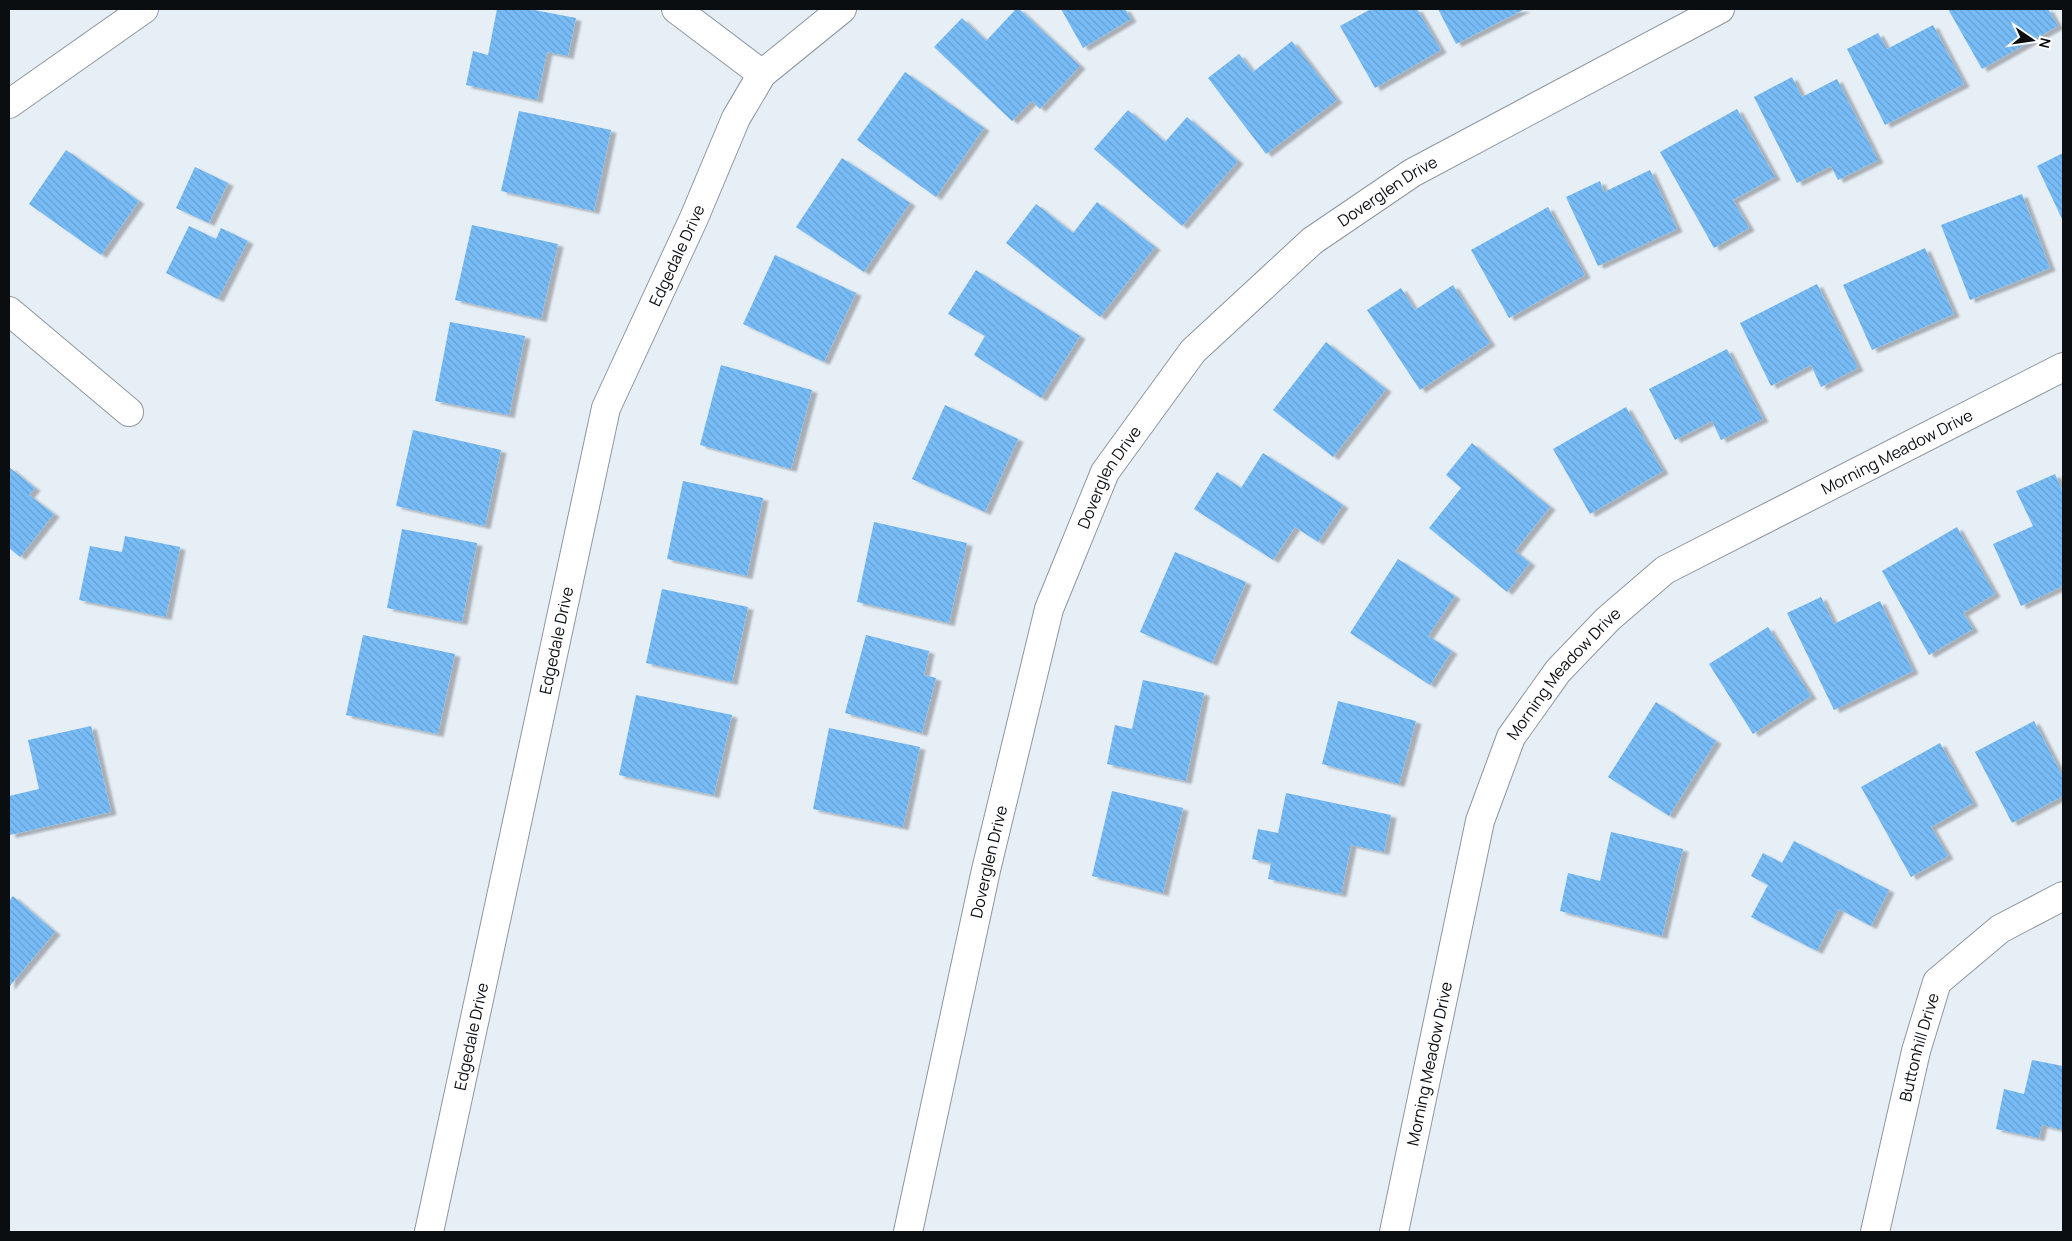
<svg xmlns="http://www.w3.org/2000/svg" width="2072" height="1241" viewBox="0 0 2072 1241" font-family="Manrope,sans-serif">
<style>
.building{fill:url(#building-back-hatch);filter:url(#shadow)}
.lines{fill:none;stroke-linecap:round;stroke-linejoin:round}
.street-casing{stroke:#8f979e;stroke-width:30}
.secondary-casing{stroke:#8f979e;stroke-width:30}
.street{stroke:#fff;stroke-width:28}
.secondary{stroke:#fff;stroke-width:28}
.labels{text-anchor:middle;stroke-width:4;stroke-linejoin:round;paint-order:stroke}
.street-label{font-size:16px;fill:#0b0e11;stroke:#fff}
</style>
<defs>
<pattern id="building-back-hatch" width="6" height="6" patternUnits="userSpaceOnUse" patternTransform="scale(1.25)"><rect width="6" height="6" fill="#77bcf6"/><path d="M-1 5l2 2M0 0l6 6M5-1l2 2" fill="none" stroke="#66a0d2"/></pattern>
<filter id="shadow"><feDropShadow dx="5.5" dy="3" stdDeviation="1" flood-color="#0004"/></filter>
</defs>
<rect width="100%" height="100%" fill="#e6eef6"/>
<g class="building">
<polygon points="497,9 529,9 576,18 568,56 547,52 537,100 466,85 473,51 488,55"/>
<polygon points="1016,9 1019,9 1080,66 1040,109 1032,101 1012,121 934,47 962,18 986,41"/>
<polygon points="1061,9 1125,9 1131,19 1083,48"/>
<polygon points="1371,9 1417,9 1441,50 1375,88 1340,26"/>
<polygon points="1438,9 1525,9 1456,44"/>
<polygon points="1948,9 2048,9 2058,26 1982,69"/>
<polygon points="1933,25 1964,84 1885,125 1847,49 1878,33 1887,49"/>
<polygon points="1292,41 1337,100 1266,154 1208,78 1239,54 1253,72"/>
<polygon points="905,72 984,128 936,197 857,140"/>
<polygon points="1792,77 1802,97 1837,79 1878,160 1838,180 1831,166 1797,183 1754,97"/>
<polygon points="1737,109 1775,177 1733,200 1749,228 1714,248 1660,152"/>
<polygon points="1128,110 1165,142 1187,117 1238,161 1182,226 1094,149"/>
<polygon points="519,111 611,130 594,211 501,191"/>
<polygon points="66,150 139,201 101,255 29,204"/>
<polygon points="2063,153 2063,221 2037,166"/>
<polygon points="842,158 910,203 864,272 796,227"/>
<polygon points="195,167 228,183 209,223 176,208"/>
<polygon points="1650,170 1677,229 1598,266 1566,197 1600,181 1604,192"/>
<polygon points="2022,194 2050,268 1970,300 1941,225"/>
<polygon points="1097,202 1155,247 1100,317 1006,243 1036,204 1073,233"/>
<polygon points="1548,207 1585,275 1509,318 1471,250"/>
<polygon points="472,225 558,244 541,319 455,300"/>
<polygon points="189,226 216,239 221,228 248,241 218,299 166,273"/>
<polygon points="1925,248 1954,314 1872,350 1843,285"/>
<polygon points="775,255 856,293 824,362 743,324"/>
<polygon points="976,270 1080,336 1041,398 974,355 985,336 948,314"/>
<polygon points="1817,284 1858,368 1821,387 1811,365 1771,386 1740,323"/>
<polygon points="1453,285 1490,343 1420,390 1367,310 1401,288 1415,310"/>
<polygon points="450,322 525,336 509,415 435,401"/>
<polygon points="1326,342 1386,389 1333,457 1273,410"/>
<polygon points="1727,349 1763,419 1721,440 1712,421 1675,440 1649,389"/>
<polygon points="721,365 812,390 791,469 700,445"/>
<polygon points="945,405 1018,439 985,512 912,479"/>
<polygon points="1626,407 1663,471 1590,514 1553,449"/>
<polygon points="413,430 501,450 485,526 396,506"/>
<polygon points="1472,443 1550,507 1515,551 1530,563 1507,592 1429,528 1461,488 1446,475"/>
<polygon points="1263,453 1343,505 1318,542 1295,527 1273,560 1194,509 1217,472 1241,488"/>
<polygon points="9,467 35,488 29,495 54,514 20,557 9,548"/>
<polygon points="2055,474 2063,492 2063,586 2021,606 1993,544 2033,526 2016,491"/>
<polygon points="683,481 763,498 747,576 667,559"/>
<polygon points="874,522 967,543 949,623 857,602"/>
<polygon points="1957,527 1995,594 1963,613 1973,629 1929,655 1882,571"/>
<polygon points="402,529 477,543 462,622 387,608"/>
<polygon points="125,536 180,547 166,617 79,600 90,546 122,552"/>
<polygon points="1175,552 1246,582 1212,663 1140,632"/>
<polygon points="1398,559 1455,596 1428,636 1452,651 1430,685 1350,633"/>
<polygon points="662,589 748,607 732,682 646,663"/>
<polygon points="1821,597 1834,624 1880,601 1913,671 1834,710 1787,613"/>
<polygon points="1768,627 1811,696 1753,734 1709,664"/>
<polygon points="363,635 455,654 438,734 346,715"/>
<polygon points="866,635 929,651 924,675 936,678 922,733 845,713"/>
<polygon points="1143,680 1204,693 1186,781 1107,764 1115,725 1132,729"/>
<polygon points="636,695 732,715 714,795 619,775"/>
<polygon points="1338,701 1416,721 1399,784 1322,764"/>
<polygon points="1656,702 1716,741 1669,816 1608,777"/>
<polygon points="2034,721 2063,777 2063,796 2012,823 1975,752"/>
<polygon points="91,726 111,812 10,835 9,796 39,789 28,740"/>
<polygon points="829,728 920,747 903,827 813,809"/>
<polygon points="1940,743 1973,803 1931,827 1948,856 1911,877 1861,787"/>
<polygon points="1112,791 1183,808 1163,893 1092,876"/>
<polygon points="1286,793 1391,815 1384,852 1351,845 1341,894 1268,879 1271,863 1252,859 1258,829 1278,833"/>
<polygon points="1611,832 1683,849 1662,936 1560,911 1568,873 1600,881"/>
<polygon points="1794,841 1889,890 1871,926 1839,909 1817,951 1751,917 1768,885 1751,876 1763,853 1782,863"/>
<polygon points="13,896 55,932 9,987 9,901"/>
<polygon points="2032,1060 2063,1066 2063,1130 2042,1125 2039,1138 1996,1129 2004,1089 2024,1094"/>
</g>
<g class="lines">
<g class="street-casing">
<g id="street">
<polyline points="676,9 762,74"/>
<polyline points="9,311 129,412"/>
<path id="s1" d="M429,1232L606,408L694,218L736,118L762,74L842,9"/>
<path id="s2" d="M908,1232L986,870L1049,609L1105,472L1193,351L1312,241L1412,173L1720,9"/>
<path id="s3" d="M1394,1232L1480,821L1511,737L1558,671L1608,619L1665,570L2063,367"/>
<path id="s4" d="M1875,1232L1916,1051L1937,982L2000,929L2063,896"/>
</g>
</g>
<g class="secondary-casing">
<polyline id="secondary" points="9,104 144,9"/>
</g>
<use href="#street" class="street"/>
<use href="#secondary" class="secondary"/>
</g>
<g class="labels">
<g class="street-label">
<text dy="6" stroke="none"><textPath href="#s2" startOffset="1189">Doverglen Drive</textPath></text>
<text dy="6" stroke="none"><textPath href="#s1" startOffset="1011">Edgedale Drive</textPath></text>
<text dy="6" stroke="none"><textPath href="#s3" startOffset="998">Morning Meadow Drive</textPath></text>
<text dy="6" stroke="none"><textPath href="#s2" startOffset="784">Doverglen Drive</textPath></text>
<text dy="6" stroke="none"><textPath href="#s1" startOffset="605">Edgedale Drive</textPath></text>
<text dy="6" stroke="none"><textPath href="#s3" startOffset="592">Morning Meadow Drive</textPath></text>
<text dy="6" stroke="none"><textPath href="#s2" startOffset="379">Doverglen Drive</textPath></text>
<text dy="6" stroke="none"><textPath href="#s1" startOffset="200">Edgedale Drive</textPath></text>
<text dy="6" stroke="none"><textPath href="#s4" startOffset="190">Buttonhill Drive</textPath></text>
<text dy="6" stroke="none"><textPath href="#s3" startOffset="172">Morning Meadow Drive</textPath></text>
</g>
</g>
<rect width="2072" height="1241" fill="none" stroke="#0b0e11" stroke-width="20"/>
<g transform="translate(2032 40) rotate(103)" stroke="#ffffff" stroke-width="4" paint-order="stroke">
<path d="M0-4L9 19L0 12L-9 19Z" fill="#0b0e11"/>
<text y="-8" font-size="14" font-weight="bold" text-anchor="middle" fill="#0b0e11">N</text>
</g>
</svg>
